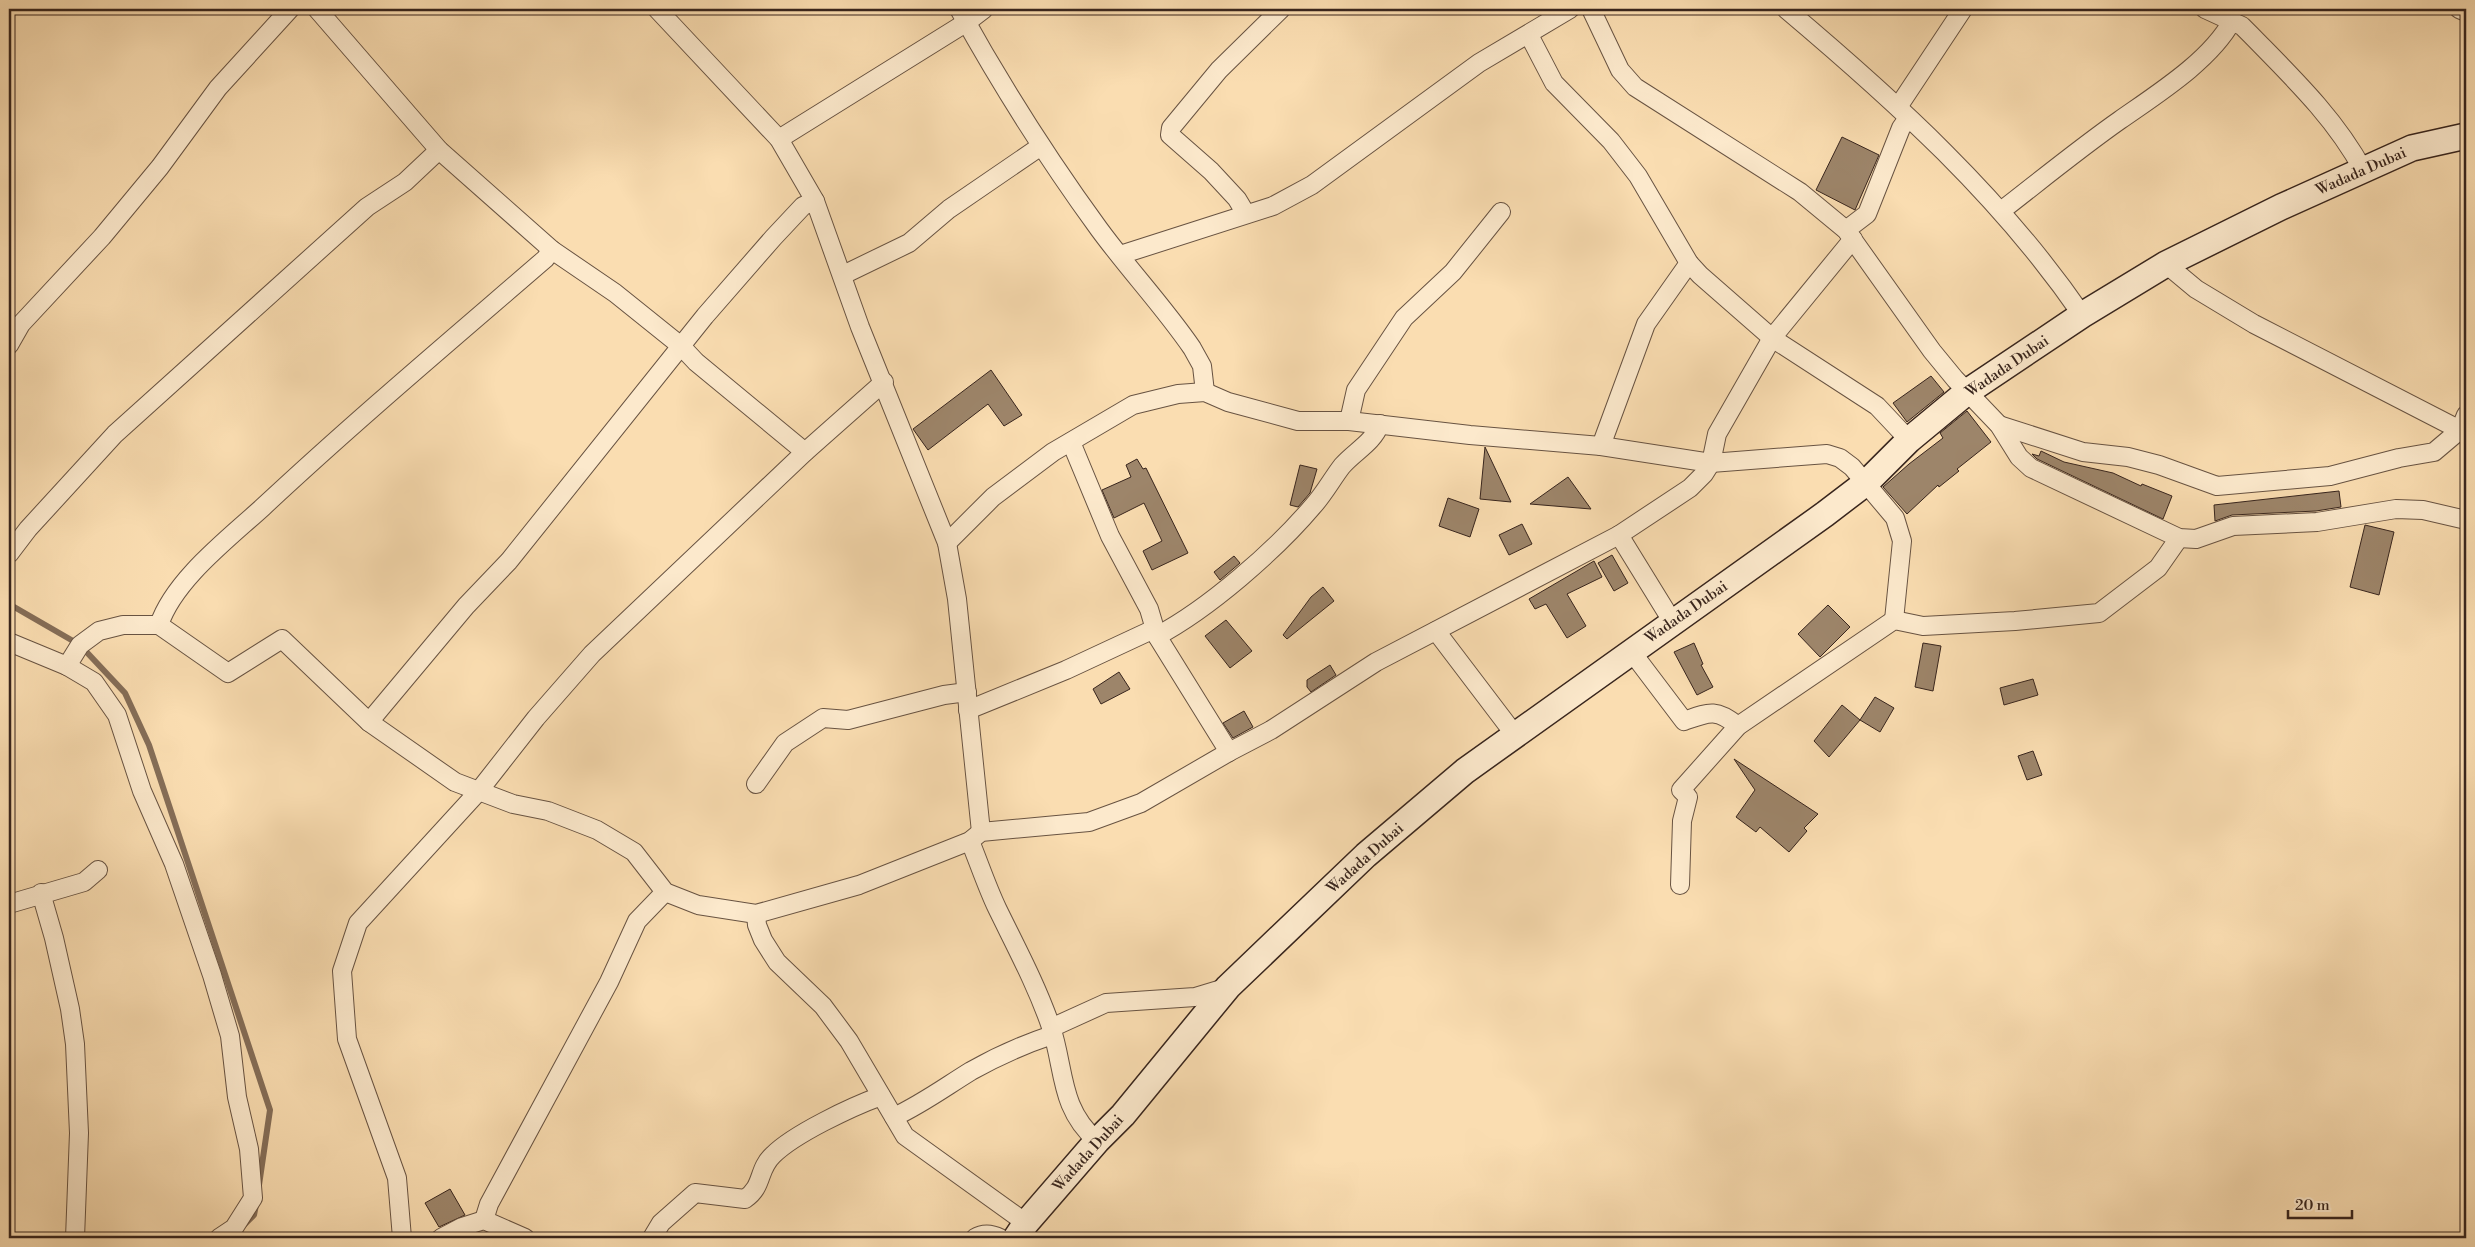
<svg xmlns="http://www.w3.org/2000/svg" width="2475" height="1247" viewBox="0 0 2475 1247" font-family="'Libre Bodoni',serif">
<style>
.lines{fill:none;stroke-linecap:round;stroke-linejoin:round}
.stream{stroke:#856e58;stroke-width:6}
.building{fill:#9d856a;stroke:#38251d}
.street-casing{stroke:#685342;stroke-width:20}
.secondary-casing{stroke:#38251d;stroke-width:28}
.street{stroke:#fce9cc;stroke-width:18}
.secondary{stroke:#fce9cc;stroke-width:25}
.labels{text-anchor:middle;stroke-width:4;stroke-linejoin:round;paint-order:stroke}
.street-label{font-size:15px;fill:#38251d;stroke:#fce9cc}
</style>
<rect width="100%" height="100%" fill="#faddb1"/>
<filter id="stains"><feTurbulence type="fractalNoise" baseFrequency=".004" numOctaves="4"/><feColorMatrix values="0 0 0 0 .2 0 0 0 0 .09 0 0 0 0 .02 0 0 0 .5 -.17"/></filter>
<radialGradient id="worn" r=".72"><stop offset=".6" stop-color="#630" stop-opacity="0"/><stop offset="1" stop-color="#630" stop-opacity=".3"/></radialGradient>
<g class="lines">
<g class="stream">
<polyline points="9,604 80,645 125,693 149,745 270,1110 259,1185"/>
<polyline points="244,1225 254,1215 256,1205"/>
</g>
</g>
<g class="building">
<polygon points="1842,137 1879,155 1855,210 1816,190"/>
<polygon points="991,370 1022,415 1004,426 988,404 928,450 913,429"/>
<polygon points="1931,376 1944,392 1907,422 1893,403"/>
<polygon points="1967,411 1991,442 1957,469 1959,471 1939,487 1938,485 1907,514 1883,487 1909,464 1943,438 1940,433"/>
<polygon points="1485,447 1511,502 1480,499"/>
<polygon points="2041,451 2064,462 2113,473 2141,486 2142,484 2172,496 2163,519 2037,459 2032,454 2039,456"/>
<polygon points="1137,459 1143,469 1146,468 1188,553 1152,570 1143,551 1162,541 1144,503 1114,518 1102,490 1131,477 1126,465"/>
<polygon points="1300,465 1317,469 1310,493 1298,507 1290,505"/>
<polygon points="1568,477 1591,509 1530,504"/>
<polygon points="2339,491 2341,507 2316,511 2232,515 2215,521 2214,505"/>
<polygon points="1448,498 1479,509 1470,537 1439,526"/>
<polygon points="1522,524 1532,544 1509,555 1499,535"/>
<polygon points="2365,525 2394,532 2379,595 2350,587"/>
<polygon points="1612,555 1628,583 1614,591 1598,563"/>
<polygon points="1234,556 1240,563 1220,580 1214,572"/>
<polygon points="1594,561 1602,577 1567,594 1586,626 1567,638 1546,604 1535,609 1529,599"/>
<polygon points="1323,587 1334,601 1287,639 1283,635 1311,597"/>
<polygon points="1828,605 1850,627 1820,657 1798,634"/>
<polygon points="1226,620 1252,651 1230,668 1205,636"/>
<polygon points="1694,643 1703,664 1701,665 1713,687 1697,695 1674,652"/>
<polygon points="1923,643 1941,646 1933,691 1915,687"/>
<polygon points="1330,665 1336,675 1311,692 1307,687 1307,680"/>
<polygon points="1119,672 1130,689 1101,704 1093,689"/>
<polygon points="2033,679 2038,695 2004,705 2000,688"/>
<polygon points="1875,697 1894,708 1880,732 1860,720"/>
<polygon points="1842,705 1860,720 1829,757 1814,741"/>
<polygon points="1244,711 1253,727 1233,738 1223,723"/>
<polygon points="2033,751 2042,775 2027,780 2018,756"/>
<polygon points="1734,759 1818,814 1804,828 1807,831 1789,852 1760,827 1756,832 1736,817 1755,790"/>
<polygon points="450,1189 465,1215 439,1227 425,1203"/>
</g>
<g class="lines">
<g class="street-casing">
<g id="street">
<polyline points="317,9 439,150 552,250 615,293 681,346 696,362 805,452"/>
<polyline points="657,9 779,139 815,201 860,327 947,543 957,599 981,832"/>
<path d="M959,9C1001,85 1048,159 1099,229C1129,270 1164,307 1192,348L1202,366L1205,392"/>
<polyline points="1591,9 1620,70 1635,87 1800,192 1846,230 1932,351 1955,379 1999,425 2019,457 2031,468 2179,538 2196,539 2233,526 2317,522 2396,509 2423,510 2466,520"/>
<path d="M1786,9C1895,101 2001,197 2082,315"/>
<path d="M2205,9L2242,26L2251,35C2292,77 2335,118 2363,170"/>
<polyline points="2459,9 2466,12"/>
<polyline points="1529,35 1554,83 1611,141 1638,176 1689,263 1700,275 1772,338 1877,406 1909,440"/>
<polyline points="1898,107 1963,9"/>
<polyline points="779,139 967,22 984,9"/>
<path d="M2001,211C2041,180 2080,148 2120,120C2157,94 2210,61 2232,21"/>
<polyline points="1246,214 1237,199 1211,171 1170,135 1171,128 1219,70 1281,9"/>
<polyline points="1846,230 1867,214 1901,128 1908,118"/>
<polyline points="1120,255 1273,206 1312,185 1479,63 1570,9"/>
<polyline points="2166,264 2196,289 2254,324 2460,430"/>
<polyline points="843,275 909,243 949,209 1041,146"/>
<polyline points="9,345 21,324 102,237 160,167 218,88 290,9"/>
<polyline points="1349,421 1356,390 1404,318 1453,272 1501,212"/>
<polyline points="1999,425 2083,452 2128,457 2159,465 2217,486 2330,476 2399,458 2434,452 2460,430 2466,415"/>
<polyline points="1071,442 1110,536 1149,609 1157,636 1229,752"/>
<polyline points="1601,446 1646,324 1689,263"/>
<polyline points="1619,535 1672,621"/>
<polyline points="947,543 993,497 1053,452 1133,405 1178,394 1205,392 1228,402 1298,421 1349,421 1470,435 1601,446 1711,463 1827,454 1840,458 1852,467 1895,518 1902,541 1894,620"/>
<polyline points="9,554 28,529 115,434 367,207 405,182 439,150"/>
<path d="M159,625C174,580 228,539 263,507C354,422 450,341 545,259L552,250"/>
<polyline points="1436,631 1515,735"/>
<path d="M1157,636C1208,609 1275,551 1313,506C1324,494 1332,479 1342,466C1355,451 1373,443 1380,424"/>
<polyline points="9,642 67,666 94,682 117,715 142,791 174,864 212,975 230,1036 237,1097 249,1149 253,1198 234,1228 219,1238"/>
<path d="M1631,651L1684,721C1709,712 1716,708 1738,726"/>
<polyline points="67,666 80,645 99,631 123,625 159,625 228,673 282,639 369,722 455,782 513,804 548,811 597,830 634,852 665,892 698,905 756,914 859,885 970,841 981,832 1089,822 1141,803 1229,752 1271,730 1376,662 1619,535 1690,488 1704,474 1711,463 1717,434 1772,338 1853,239"/>
<polyline points="968,710 1066,670 1154,629"/>
<polyline points="369,722 466,606 509,561 705,316 773,238 803,206 815,201"/>
<polyline points="756,784 785,743 823,718 848,720 944,695 967,692"/>
<path d="M970,841C979,863 987,887 997,908C1016,947 1037,986 1051,1027C1065,1069 1059,1108 1097,1141"/>
<polyline points="1680,885 1682,821 1688,797 1681,790 1738,726 1894,620 1923,626 2015,621 2099,613 2158,568 2179,538"/>
<polyline points="41,893 54,938 70,1009 75,1044 79,1133 75,1238"/>
<polyline points="9,904 84,882 98,870"/>
<polyline points="756,914 757,925 763,940 777,962 823,1006 849,1041 905,1136 1026,1223"/>
<polyline points="1051,1028 1106,1003 1195,997 1228,987"/>
<path d="M894,1117C922,1104 945,1087 971,1071C996,1057 1025,1044 1052,1035"/>
<polyline points="484,1220 489,1204 609,982 637,921 665,892"/>
<polyline points="402,1238 397,1178 347,1039 342,971 358,923 478,792 536,718 592,654 805,452 884,382"/>
<polyline points="441,1238 462,1227 484,1220 525,1238"/>
<path d="M652,1238L661,1223L695,1193L745,1199C764,1186 757,1170 773,1155C794,1134 851,1107 881,1096"/>
<path d="M975,1238C983,1233 992,1234 1000,1238"/>
</g>
</g>
<g class="secondary-casing">
<polyline id="secondary" points="1016,1238 1026,1223 1097,1141 1123,1115 1228,987 1366,855 1465,771 1825,514 1867,482 1909,440 1967,392 2082,315 2166,264 2281,207 2412,148 2466,136"/>
</g>
<use href="#street" class="street"/>
<use href="#secondary" class="secondary"/>
</g>
<g class="labels">
<g class="street-label">
<text transform="translate(2361 171) rotate(-24)" y="5">Wadada Dubai</text>
<text transform="translate(2007 366) rotate(-34)" y="5">Wadada Dubai</text>
<text transform="translate(1686 612) rotate(-35)" y="5">Wadada Dubai</text>
<text transform="translate(1365 858) rotate(-42)" y="5">Wadada Dubai</text>
<text transform="translate(1088 1153) rotate(-48)" y="5">Wadada Dubai</text>
</g>
</g>
<rect width="2475" height="1247" fill="none" stroke="#faddb1" stroke-width="30"/>
<rect x="10" y="10" width="2455" height="1227" fill="none" stroke="#38251d" stroke-width="2.5"/>
<rect x="15" y="15" width="2445" height="1217" fill="none" stroke="#38251d"/>
<path d="M2288 1210v8h64v-8" fill="none" stroke="#38251d" stroke-width="2.5"/>
<text x="2295" y="1210" font-size="15" fill="#38251d" stroke="#fce9cc" stroke-width="4" paint-order="stroke">20 m</text>
<rect width="100%" height="100%" filter="url(#stains)"/>
<rect width="100%" height="100%" fill="url(#worn)"/>
</svg>
